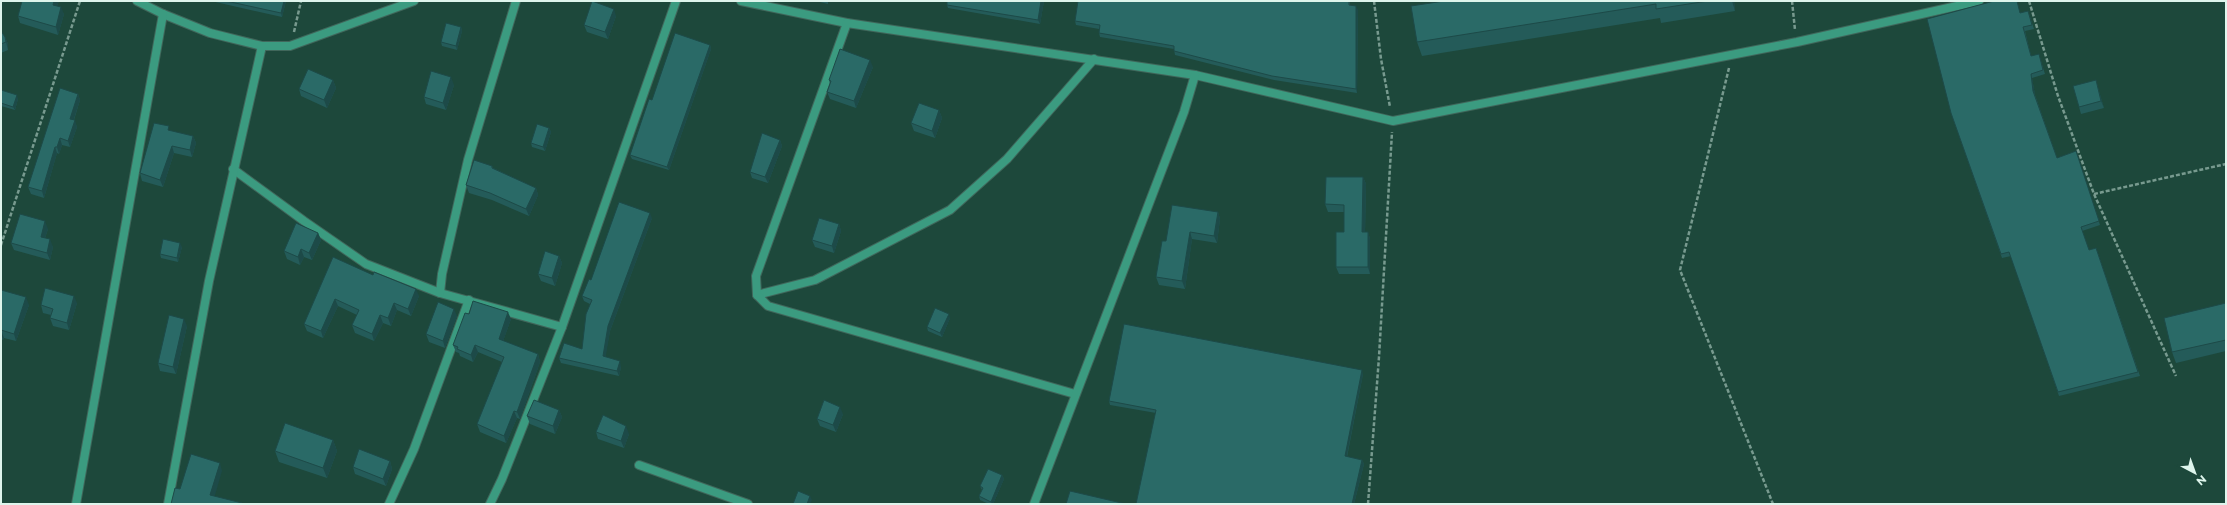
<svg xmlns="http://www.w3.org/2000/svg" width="2227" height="505" viewBox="0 0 2227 505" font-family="Montserrat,sans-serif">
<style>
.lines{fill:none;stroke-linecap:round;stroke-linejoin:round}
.lane-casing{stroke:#40675b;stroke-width:10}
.street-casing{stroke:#40675b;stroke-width:10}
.path{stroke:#789a8f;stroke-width:2.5;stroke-dasharray:4 2;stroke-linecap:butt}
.lane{stroke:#3b9b80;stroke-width:8}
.street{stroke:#3b9b80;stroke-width:8}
.wall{fill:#245b59}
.shaded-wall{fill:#1d4a48}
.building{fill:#2a6a67;stroke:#1d4a48}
</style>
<rect width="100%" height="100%" fill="#1d483b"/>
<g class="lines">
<g class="lane-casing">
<g id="lane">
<polyline points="757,295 815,280 950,210 1007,159 1094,59"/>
<polyline points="639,465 748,504"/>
</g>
</g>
<g class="street-casing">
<g id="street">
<polyline points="137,1 163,14 210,33 262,46 290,46 414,1"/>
<polyline points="741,1 847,23 1195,75 1393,121 1797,42 1979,1"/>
<polyline points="847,23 756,276 757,295 768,306 1075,394"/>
<polyline points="233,169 304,221 366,264 440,293 562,327"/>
<polyline points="440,293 442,274 468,160 516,1"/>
<polyline points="76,504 163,14"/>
<polyline points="168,504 209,281 262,46"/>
<polyline points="389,504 414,449 469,300"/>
<polyline points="490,504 502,479 562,327 676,1"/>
<polyline points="1034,504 1184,112 1195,75"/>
</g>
</g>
<g class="path">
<polyline points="1374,1 1381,59 1390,107"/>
<polyline points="1792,1 1795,30"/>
<polyline points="2029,1 2058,96 2094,194 2176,376"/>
<polyline points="294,32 301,1"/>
<polyline points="1729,68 1680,270 1773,504"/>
<polyline points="2094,194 2226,164"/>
<polyline points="1,245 80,1"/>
<polyline points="1368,504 1379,357 1392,132"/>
</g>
<use href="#lane" class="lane"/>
<use href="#street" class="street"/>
</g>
<g class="wall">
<polygon points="19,1 59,1 57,6 64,14 58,35 20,23 18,16 22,2"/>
<polygon points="211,1 286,1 282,17"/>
<polygon points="816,1 828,1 828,4"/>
<polygon points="947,1 1044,1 1040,24 948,8 947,5"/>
<polygon points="1078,1 1350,1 1350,5 1358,10 1357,93 1274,80 1175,55 1174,49 1100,37 1099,33 1099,29 1076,25 1075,21"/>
<polygon points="1444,1 1734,1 1735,11 1661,23 1660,18 1422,56 1417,42"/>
<polygon points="2028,11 2034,29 2025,31 2031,56 2040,58 2045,74 2032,78 2035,95 2057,158 2076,151 2100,225 2082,231 2089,250 2096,248 2140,376 2059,396 2011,256 2002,258 1951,113 2020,13"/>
<polygon points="616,16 608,39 587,32 584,25"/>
<polygon points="461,27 462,31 457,50 442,46 441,42"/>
<polygon points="1,31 5,37 8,44 8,50 1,53"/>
<polygon points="710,45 711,49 669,170 632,159 630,155"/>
<polygon points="873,67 856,108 830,99 827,92 830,84 829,80"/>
<polygon points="333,80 336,88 327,108 301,96 299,89"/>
<polygon points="2096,80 2098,88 2104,108 2081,114 2079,107"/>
<polygon points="454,85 446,110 426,104 424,97"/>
<polygon points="1,90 18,99 15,110 1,106"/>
<polygon points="78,94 80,100 74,120 77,127 70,147 62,145 59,154 57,153 44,198 31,194 28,187"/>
<polygon points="939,110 942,118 935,138 914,131 911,123"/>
<polygon points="549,128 551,132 545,151 532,147 531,143"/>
<polygon points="171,131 193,136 196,143 192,157 174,153 163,187 142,181 140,173"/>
<polygon points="780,140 782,146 768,183 752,178 750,172"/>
<polygon points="492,166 493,168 536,188 538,195 529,216 492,200 469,193 466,185"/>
<polygon points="1363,177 1366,184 1365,232 1368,232 1370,239 1370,274 1339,274 1336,267 1344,232 1344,212 1328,212 1325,204"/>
<polygon points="1218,212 1220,219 1217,243 1192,239 1185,289 1159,285 1156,277 1166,241"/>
<polygon points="652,218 610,331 605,357 621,367 619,376 561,363 559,358 582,349 590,304 584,301 582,296 591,280"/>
<polygon points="839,224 841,231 834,253 815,247 812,240"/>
<polygon points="48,229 45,238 53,247 50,260 14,250 11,243"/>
<polygon points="318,233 321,240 312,260 304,257 300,265 287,259 284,251"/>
<polygon points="182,247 178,262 161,258 160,254"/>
<polygon points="559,256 562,263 555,286 541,281 538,274"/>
<polygon points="333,257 419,296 411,316 397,310 391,326 383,323 374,341 355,333 352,325 357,315 338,306 323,338 307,331 304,324"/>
<polygon points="1,290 29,305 16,341 4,338 3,340 1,339"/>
<polygon points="77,303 69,330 53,326 50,318 51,315 43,313 41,305"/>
<polygon points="2226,303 2226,351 2176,363 2172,352"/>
<polygon points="469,314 511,319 503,341 538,354 540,362 520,419 517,418 506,443 480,432 477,424 502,362 478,352 473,362 460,356 459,353 456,352 453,345"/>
<polygon points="457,316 445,348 429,342 426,334"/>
<polygon points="950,318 942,337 928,331 927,327"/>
<polygon points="187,326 176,374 160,371 158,363"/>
<polygon points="1363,374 1347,457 1362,460 1364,464 1354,504 1136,504 1156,413 1110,405 1109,401"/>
<polygon points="559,410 562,417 555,434 530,424 527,416"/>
<polygon points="843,414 836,432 820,426 817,419"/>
<polygon points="596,432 629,434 624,448 598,439"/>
<polygon points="333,440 337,451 327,478 279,462 275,451"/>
<polygon points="390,461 392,469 386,486 355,474 353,467"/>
<polygon points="1002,475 1004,479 993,504 989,504 980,500 979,496 982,490 980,486"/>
</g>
<g class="shaded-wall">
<polygon points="54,1 59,1 55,12 53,5"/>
<polygon points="284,1 286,1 282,17 281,13"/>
<polygon points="1041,1 1044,1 1040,24 1038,20"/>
<polygon points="1732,1 1734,1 1735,11"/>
<polygon points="1356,6 1358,10 1357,93 1356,89"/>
<polygon points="61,7 64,14 58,35 56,27"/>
<polygon points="614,9 616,16 608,39 605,32"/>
<polygon points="461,27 462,31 457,50 456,46"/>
<polygon points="5,37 8,44 8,50 6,42"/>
<polygon points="710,45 711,49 669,170 667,167"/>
<polygon points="870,60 873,67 856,108 854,101"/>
<polygon points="2031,74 2032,78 2035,95 2033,91"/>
<polygon points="451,77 454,85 446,110 443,103"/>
<polygon points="333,80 336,88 327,108 324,100"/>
<polygon points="2096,80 2098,88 2104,108 2101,101"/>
<polygon points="78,94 80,100 72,125 70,119"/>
<polygon points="17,95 18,99 15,110 13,107"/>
<polygon points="939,110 942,118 935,138 932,131"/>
<polygon points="75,120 77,127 70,147 68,141"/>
<polygon points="549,128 551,132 545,151 543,147"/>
<polygon points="193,136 196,143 192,157 190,150"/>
<polygon points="60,138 62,145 59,154 57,147"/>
<polygon points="780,140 782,146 768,183 765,177"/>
<polygon points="172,146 174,153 163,187 160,180"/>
<polygon points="55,147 57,153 44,198 42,191"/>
<polygon points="1363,177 1366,184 1365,239 1362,232"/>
<polygon points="536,188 538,195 529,216 526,209"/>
<polygon points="1218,212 1220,219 1217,243 1214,236"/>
<polygon points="650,213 652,218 610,331 605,361 603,356 608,326"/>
<polygon points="45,221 48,229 43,244 41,237"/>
<polygon points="839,224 841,231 834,253 832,246"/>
<polygon points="1190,232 1192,239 1185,289 1182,281"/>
<polygon points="1368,232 1370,239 1370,274 1368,267"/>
<polygon points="318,233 321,240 312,260 309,253"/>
<polygon points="50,239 53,247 50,260 47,253"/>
<polygon points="180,243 182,247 178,262 177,258"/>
<polygon points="301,249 304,257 300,265 298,257"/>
<polygon points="559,256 562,263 555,286 552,278"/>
<polygon points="416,289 419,296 411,316 408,309"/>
<polygon points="74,296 77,303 69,330 67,323"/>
<polygon points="26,297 29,305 16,341 14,334"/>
<polygon points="335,299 338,306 323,338 321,331"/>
<polygon points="394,303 397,310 391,326 388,318"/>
<polygon points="454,309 457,316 445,348 443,341"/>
<polygon points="508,312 511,319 501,347 499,339"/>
<polygon points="949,314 950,318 942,337 940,333"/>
<polygon points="380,315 383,323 374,341 372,334"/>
<polygon points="184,319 187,326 176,374 173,367"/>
<polygon points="1,330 4,338 3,340 1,333"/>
<polygon points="475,345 478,352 473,362 471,355"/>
<polygon points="538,354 540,362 520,419 517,412"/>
<polygon points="620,361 621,367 619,376 617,371"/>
<polygon points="1362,370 1363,374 1346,460 1345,456"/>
<polygon points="840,407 843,414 836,432 833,425"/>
<polygon points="559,410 562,417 555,434 553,426"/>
<polygon points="514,411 517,418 506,443 504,436"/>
<polygon points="626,426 629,434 624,448 621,441"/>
<polygon points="333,440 337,451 327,478 323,468"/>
<polygon points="1362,460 1364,464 1354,504 1352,504"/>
<polygon points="390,461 392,469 386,486 383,479"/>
<polygon points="220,463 222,471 213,502 210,495"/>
<polygon points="1002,475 1004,479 993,504 992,504 991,502"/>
<polygon points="810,496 812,500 810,504 807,504"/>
</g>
<g class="building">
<polygon points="22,1 54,1 53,5 61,7 56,27 18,16"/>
<polygon points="226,1 284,1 281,13"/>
<polygon points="592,1 614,9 605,32 584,25"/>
<polygon points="947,1 1041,1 1038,20 947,5"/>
<polygon points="1078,1 1349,1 1349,5 1356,6 1356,89 1272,76 1174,51 1174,46 1099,33 1100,25 1075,21"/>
<polygon points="1444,1 1708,1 1656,9 1656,4 1417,42 1411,6"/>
<polygon points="1994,1 2017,1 2020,13 2028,11 2032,25 2023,27 2031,56 2039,54 2043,70 2031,74 2033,91 2057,158 2076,151 2099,221 2081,227 2089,250 2096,248 2138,372 2058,392 2009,252 2001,254 1951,113 1927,19"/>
<polygon points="446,23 461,27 456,46 441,42"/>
<polygon points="1,31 5,37 6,42 1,44"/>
<polygon points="675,33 710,45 667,167 630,155 649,99 652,100"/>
<polygon points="840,49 870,60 854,101 827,92 831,81 829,80"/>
<polygon points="308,69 333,80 324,100 299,89"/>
<polygon points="431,71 451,77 443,103 424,97"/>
<polygon points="2096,80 2101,101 2079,107 2073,86"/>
<polygon points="60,88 78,94 70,119 75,120 68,141 60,138 57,147 55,147 42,191 28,187"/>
<polygon points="1,90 17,95 13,107 1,103"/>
<polygon points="919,103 939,110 932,131 911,123"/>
<polygon points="154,123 169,126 168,130 193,136 190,150 172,146 160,180 140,173"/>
<polygon points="537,124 549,128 543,147 531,143"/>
<polygon points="762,133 780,140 765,177 750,172"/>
<polygon points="474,160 492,166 492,168 536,188 526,209 490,193 466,185"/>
<polygon points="1326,177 1363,177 1362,232 1368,232 1368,267 1336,267 1336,232 1344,232 1344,205 1325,204"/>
<polygon points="619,202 650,213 608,326 603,356 620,361 617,371 559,358 564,343 582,349 586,314 592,300 582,296 589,279 591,280"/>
<polygon points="1172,205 1218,212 1214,236 1190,232 1182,281 1156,277 1162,241 1166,241"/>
<polygon points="20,214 45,221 41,237 50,239 47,253 11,243"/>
<polygon points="819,218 839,224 832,246 812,240"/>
<polygon points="296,223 318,233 309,253 301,249 298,257 284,251"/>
<polygon points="163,239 180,243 177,258 160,254"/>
<polygon points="545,251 559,256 552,278 538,274"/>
<polygon points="333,257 373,275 374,272 416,289 408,309 394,303 388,318 380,315 372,334 352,325 359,310 335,299 321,331 304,324"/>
<polygon points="45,288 74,296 67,323 50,318 53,309 41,305"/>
<polygon points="1,290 26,297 14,334 1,330 1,332"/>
<polygon points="473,301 508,312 499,339 538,354 517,412 514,411 504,436 477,424 504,357 475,345 471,355 457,349 458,347 453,345 465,313 469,314"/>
<polygon points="438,302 454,309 443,341 426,334"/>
<polygon points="2226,303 2226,340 2172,352 2164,318"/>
<polygon points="935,308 949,314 940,333 927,327"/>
<polygon points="169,315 184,319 173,367 158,363"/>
<polygon points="1124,324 1362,370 1345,456 1362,460 1352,504 1136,504 1156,410 1109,401"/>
<polygon points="534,400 559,410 553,426 527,416"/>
<polygon points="824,400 840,407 833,425 817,419"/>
<polygon points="603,415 626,426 621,441 596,432"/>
<polygon points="285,423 333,440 323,468 275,451"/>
<polygon points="359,449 390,461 383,479 353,467"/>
<polygon points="191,454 220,463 210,495 242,503 242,504 171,504 175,488 180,489"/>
<polygon points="988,469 1002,475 991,502 979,496 983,488 980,486"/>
<polygon points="798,491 810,496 807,504 793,504"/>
<polygon points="1070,491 1126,504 1066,504"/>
</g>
<rect width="2227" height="505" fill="none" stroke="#def5ec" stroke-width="4"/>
<g transform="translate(2195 473) rotate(139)" stroke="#1d483b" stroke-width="3" paint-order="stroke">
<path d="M0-3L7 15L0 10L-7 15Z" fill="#def5ec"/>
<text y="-6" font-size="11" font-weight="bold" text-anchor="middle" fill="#def5ec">N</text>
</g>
</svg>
